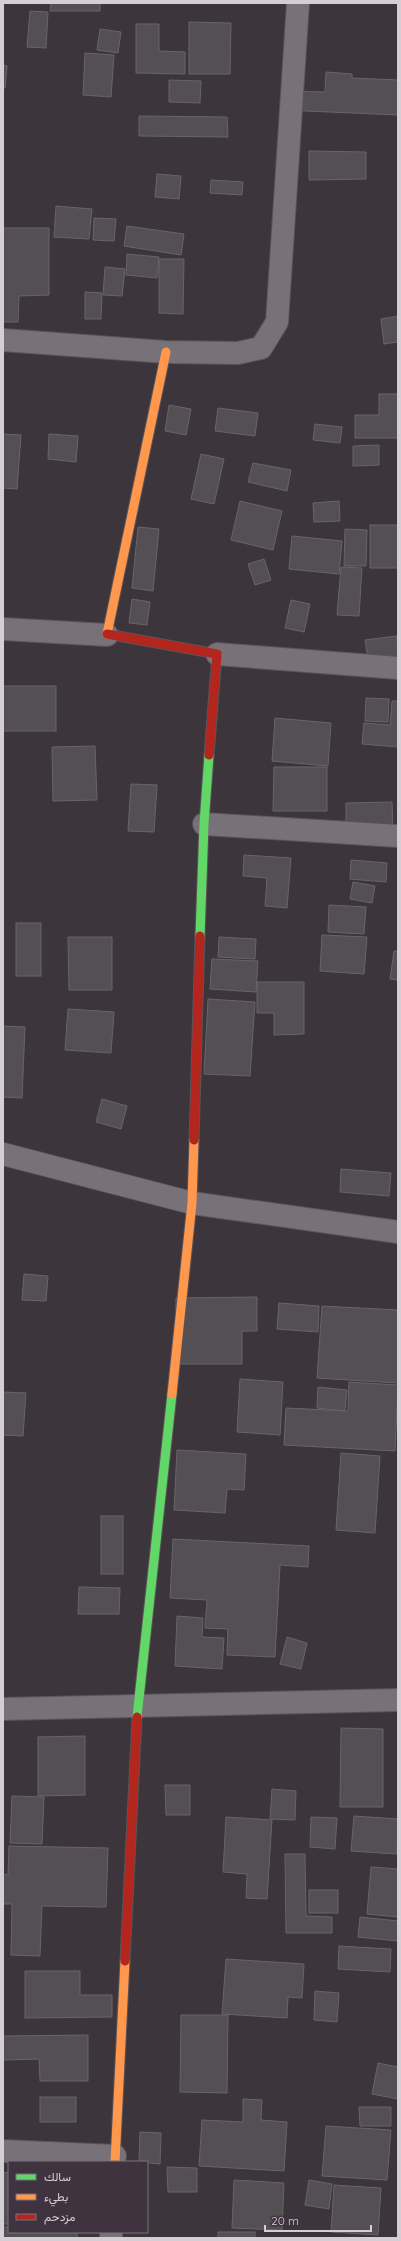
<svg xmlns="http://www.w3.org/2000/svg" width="401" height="2241" viewBox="0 0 401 2241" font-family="Quicksand,Vazirmatn,sans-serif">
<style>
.building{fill:#544f53;stroke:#696469}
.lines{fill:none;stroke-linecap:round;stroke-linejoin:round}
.street-casing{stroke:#5a5459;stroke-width:24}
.fast-casing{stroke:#5a5459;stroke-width:11}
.slow-casing{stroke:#5a5459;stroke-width:11}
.jam-casing{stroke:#5a5459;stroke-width:11}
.street{stroke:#787278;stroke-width:22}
.fast{stroke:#63d668;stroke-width:9}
.slow{stroke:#ff974d;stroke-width:9}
.jam{stroke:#b3261e;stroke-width:9}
</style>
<rect width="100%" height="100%" fill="#3c363c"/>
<g class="building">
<polygon points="51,3 100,3 100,11 50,11"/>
<polygon points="30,11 48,12 46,48 27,47"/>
<polygon points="189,22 231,23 230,74 189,74"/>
<polygon points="136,24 159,24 159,51 185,52 185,74 136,73"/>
<polygon points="100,29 121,32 118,53 97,50"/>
<polygon points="85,53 114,55 111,97 83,95"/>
<polygon points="3,65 7,66 5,88 3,88"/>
<polygon points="326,72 352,74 352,78 398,80 398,115 283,110 284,91 325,92"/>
<polygon points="169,80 201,81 200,103 169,102"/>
<polygon points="139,116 227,117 228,137 139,136"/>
<polygon points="309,151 366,152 366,179 309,180"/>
<polygon points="157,174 181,176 179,199 155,197"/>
<polygon points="211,180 243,182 242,195 210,193"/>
<polygon points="56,206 92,209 89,239 54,237"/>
<polygon points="94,218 116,219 114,241 93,240"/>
<polygon points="127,226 184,234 181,255 124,246"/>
<polygon points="3,228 49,228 49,295 19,296 18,322 3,322"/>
<polygon points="127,254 159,257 157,278 126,275"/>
<polygon points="159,259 184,259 183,314 159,313"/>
<polygon points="105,267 125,269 122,296 103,295"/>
<polygon points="85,292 102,293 101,319 85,319"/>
<polygon points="398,316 398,342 384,344 381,319"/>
<polygon points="379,394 398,394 398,438 355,438 355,415 379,415"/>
<polygon points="169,405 191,409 186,435 165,431"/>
<polygon points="218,408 258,413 255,436 215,431"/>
<polygon points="315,424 342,427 340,443 313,440"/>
<polygon points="3,434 21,435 17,489 3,488"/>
<polygon points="49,434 78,436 76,462 48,459"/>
<polygon points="379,445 379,465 353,466 353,446"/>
<polygon points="201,454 224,459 214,504 191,499"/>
<polygon points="253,463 291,470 287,491 248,482"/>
<polygon points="240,501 282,511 273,550 231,540"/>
<polygon points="339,501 340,521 314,522 313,503"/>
<rect x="370" y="525" width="28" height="43"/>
<polygon points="138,527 159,529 153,591 132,588"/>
<polygon points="345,529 367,530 366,566 344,566"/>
<polygon points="292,536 342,541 339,574 289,569"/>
<polygon points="264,559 271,580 255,585 248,564"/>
<polygon points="341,567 362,568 359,616 337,615"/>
<polygon points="132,599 150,602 147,625 129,623"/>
<polygon points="291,600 310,604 304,632 285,628"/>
<polygon points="397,636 398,660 369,664 365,640"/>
<rect x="3" y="686" width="53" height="45"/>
<polygon points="366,698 389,699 388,722 365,721"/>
<polygon points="392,701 398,701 398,747 362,744 364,723 390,725"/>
<polygon points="275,718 331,723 328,766 272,761"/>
<polygon points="95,746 97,800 53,801 52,747"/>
<polygon points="274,767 327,767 327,811 273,811"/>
<polygon points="131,784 157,785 154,832 128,831"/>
<polygon points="392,802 393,831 346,832 346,803"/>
<polygon points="244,855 291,858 287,908 265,906 267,878 243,876"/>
<polygon points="351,860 387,863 386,882 350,879"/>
<polygon points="353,882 375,886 372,903 350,899"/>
<polygon points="329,905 366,907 364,934 328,932"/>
<rect x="16" y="923" width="25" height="53"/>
<polygon points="322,935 367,937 364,974 320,971"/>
<polygon points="68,937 112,937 112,990 69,990"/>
<polygon points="219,937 256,939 255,959 218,957"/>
<polygon points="394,951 398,951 398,980 390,979"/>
<polygon points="212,959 258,961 256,992 210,989"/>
<polygon points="257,982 304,982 304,1034 274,1035 274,1013 257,1013"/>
<polygon points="208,999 255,1002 250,1076 204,1074"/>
<polygon points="68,1009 114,1012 111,1053 65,1050"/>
<polygon points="3,1026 25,1027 22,1098 3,1097"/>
<polygon points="102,1099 127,1106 121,1129 96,1122"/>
<polygon points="341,1169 391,1173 389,1196 340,1192"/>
<polygon points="24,1274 48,1276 46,1301 22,1300"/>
<polygon points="257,1297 257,1331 242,1331 242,1364 176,1364 176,1298"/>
<polygon points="279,1303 319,1306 318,1332 277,1329"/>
<polygon points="322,1306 398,1310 398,1383 317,1378"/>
<polygon points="240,1379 283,1382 280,1435 237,1432"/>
<polygon points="349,1382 398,1385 395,1451 284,1445 286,1408 348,1411"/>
<polygon points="318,1387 347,1390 345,1411 317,1408"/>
<polygon points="3,1392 26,1393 23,1436 3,1435"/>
<polygon points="177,1450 246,1454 244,1490 227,1489 225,1513 174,1510"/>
<polygon points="341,1453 380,1456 375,1533 336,1530"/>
<rect x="101" y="1516" width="22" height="58"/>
<polygon points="173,1539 309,1546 308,1567 280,1565 275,1657 227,1655 228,1629 205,1628 207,1600 170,1598"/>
<polygon points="79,1587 120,1588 119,1614 78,1614"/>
<polygon points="177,1616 203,1618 202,1637 224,1638 222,1669 175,1666"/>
<polygon points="287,1637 307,1643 301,1669 280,1664"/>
<polygon points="341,1728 383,1729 383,1807 340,1807"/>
<polygon points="85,1736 85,1795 38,1796 38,1737"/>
<polygon points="165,1785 190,1785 190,1815 166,1815"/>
<polygon points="272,1789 296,1791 295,1820 270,1819"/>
<polygon points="12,1796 44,1797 42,1844 10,1843"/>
<polygon points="354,1816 398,1819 397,1854 351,1851"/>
<polygon points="226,1817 272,1820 267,1899 246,1898 247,1874 223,1872"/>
<polygon points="311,1817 337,1818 335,1849 310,1847"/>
<polygon points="9,1846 108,1848 106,1907 42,1906 40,1956 11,1955 12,1904 3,1904 3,1874 8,1875"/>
<polygon points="285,1854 305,1854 306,1916 332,1917 332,1933 286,1933"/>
<polygon points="371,1867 398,1869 398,1917 367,1914"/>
<rect x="309" y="1890" width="29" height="23"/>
<polygon points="360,1917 398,1921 398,1941 358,1937"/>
<polygon points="339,1946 391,1949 390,1972 338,1969"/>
<polygon points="226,1959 304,1964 302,1998 288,1997 287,2018 222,2014"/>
<polygon points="25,1971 80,1971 80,1995 112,1995 112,2017 25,2018"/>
<polygon points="315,1991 339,1993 337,2022 314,2020"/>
<polygon points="181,2015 228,2015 227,2093 180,2092"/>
<polygon points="88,2035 88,2081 40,2081 39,2059 3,2060 3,2036"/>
<polygon points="378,2063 398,2067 398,2099 372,2094"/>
<rect x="40" y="2097" width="36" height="25"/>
<polygon points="243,2099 262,2100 261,2120 287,2122 284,2171 199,2166 202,2120 243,2122"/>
<polygon points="359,2107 391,2107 391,2126 360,2126"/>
<polygon points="326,2126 391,2130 387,2180 322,2176"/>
<polygon points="140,2132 161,2133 160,2164 139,2162"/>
<polygon points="167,2167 197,2168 197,2192 168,2192"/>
<polygon points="9,2172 9,2224 3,2224 3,2173"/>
<polygon points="234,2180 284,2183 282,2230 232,2228"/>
<polygon points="309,2180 332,2184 329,2209 305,2205"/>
<polygon points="334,2185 381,2188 378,2235 331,2232"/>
<polygon points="3,2227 9,2227 9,2232 77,2232 77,2238 3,2238"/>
<rect x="218" y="2232" width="37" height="6"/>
</g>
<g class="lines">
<g class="street-casing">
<g id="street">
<polyline points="3,340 166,352 238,353 261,348 277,322 298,3"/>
<polyline points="3,629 107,635"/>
<polyline points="217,654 398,668"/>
<polyline points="204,824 398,836"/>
<polyline points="3,1154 192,1203 398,1232"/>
<polyline points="3,1709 398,1700"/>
<polyline points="3,2151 115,2156"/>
<polyline points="111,2238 111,2232"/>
</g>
</g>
<g class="fast-casing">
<g id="fast">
<polyline points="200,936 204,824 209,755"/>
<polyline points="137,1717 172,1394"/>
</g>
</g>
<g class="slow-casing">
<g id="slow">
<polyline points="107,634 166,352"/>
<polyline points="172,1394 192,1203 194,1140"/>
<polyline points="115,2162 125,1961"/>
</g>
</g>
<g class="jam-casing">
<g id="jam">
<polyline points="107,634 217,654 209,755"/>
<polyline points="194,1140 200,936"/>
<polyline points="125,1961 137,1717"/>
</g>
</g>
<use href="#street" class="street"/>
<use href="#fast" class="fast"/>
<use href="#slow" class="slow"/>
<use href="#jam" class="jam"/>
</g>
<rect width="401" height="2241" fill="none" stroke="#d6ced5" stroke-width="8"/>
<rect x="8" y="2161" width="140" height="72" fill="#3f333f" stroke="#7b717b"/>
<rect x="16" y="2174" width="20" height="6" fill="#63d668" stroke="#7b717b"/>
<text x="44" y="2181" font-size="12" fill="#d6ced5">سالك</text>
<rect x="16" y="2194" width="20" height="6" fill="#ff974d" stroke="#7b717b"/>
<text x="44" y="2201" font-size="12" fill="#d6ced5">بطيء</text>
<rect x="16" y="2214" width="20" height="6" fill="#b3261e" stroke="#7b717b"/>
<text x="44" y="2221" font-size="12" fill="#d6ced5">مزدحم</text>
<path d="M265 2225v6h106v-6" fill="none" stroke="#d6ced5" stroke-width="2"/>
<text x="271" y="2225" font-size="12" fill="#d6ced5" stroke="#3f333f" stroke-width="3" paint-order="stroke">20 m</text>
</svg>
